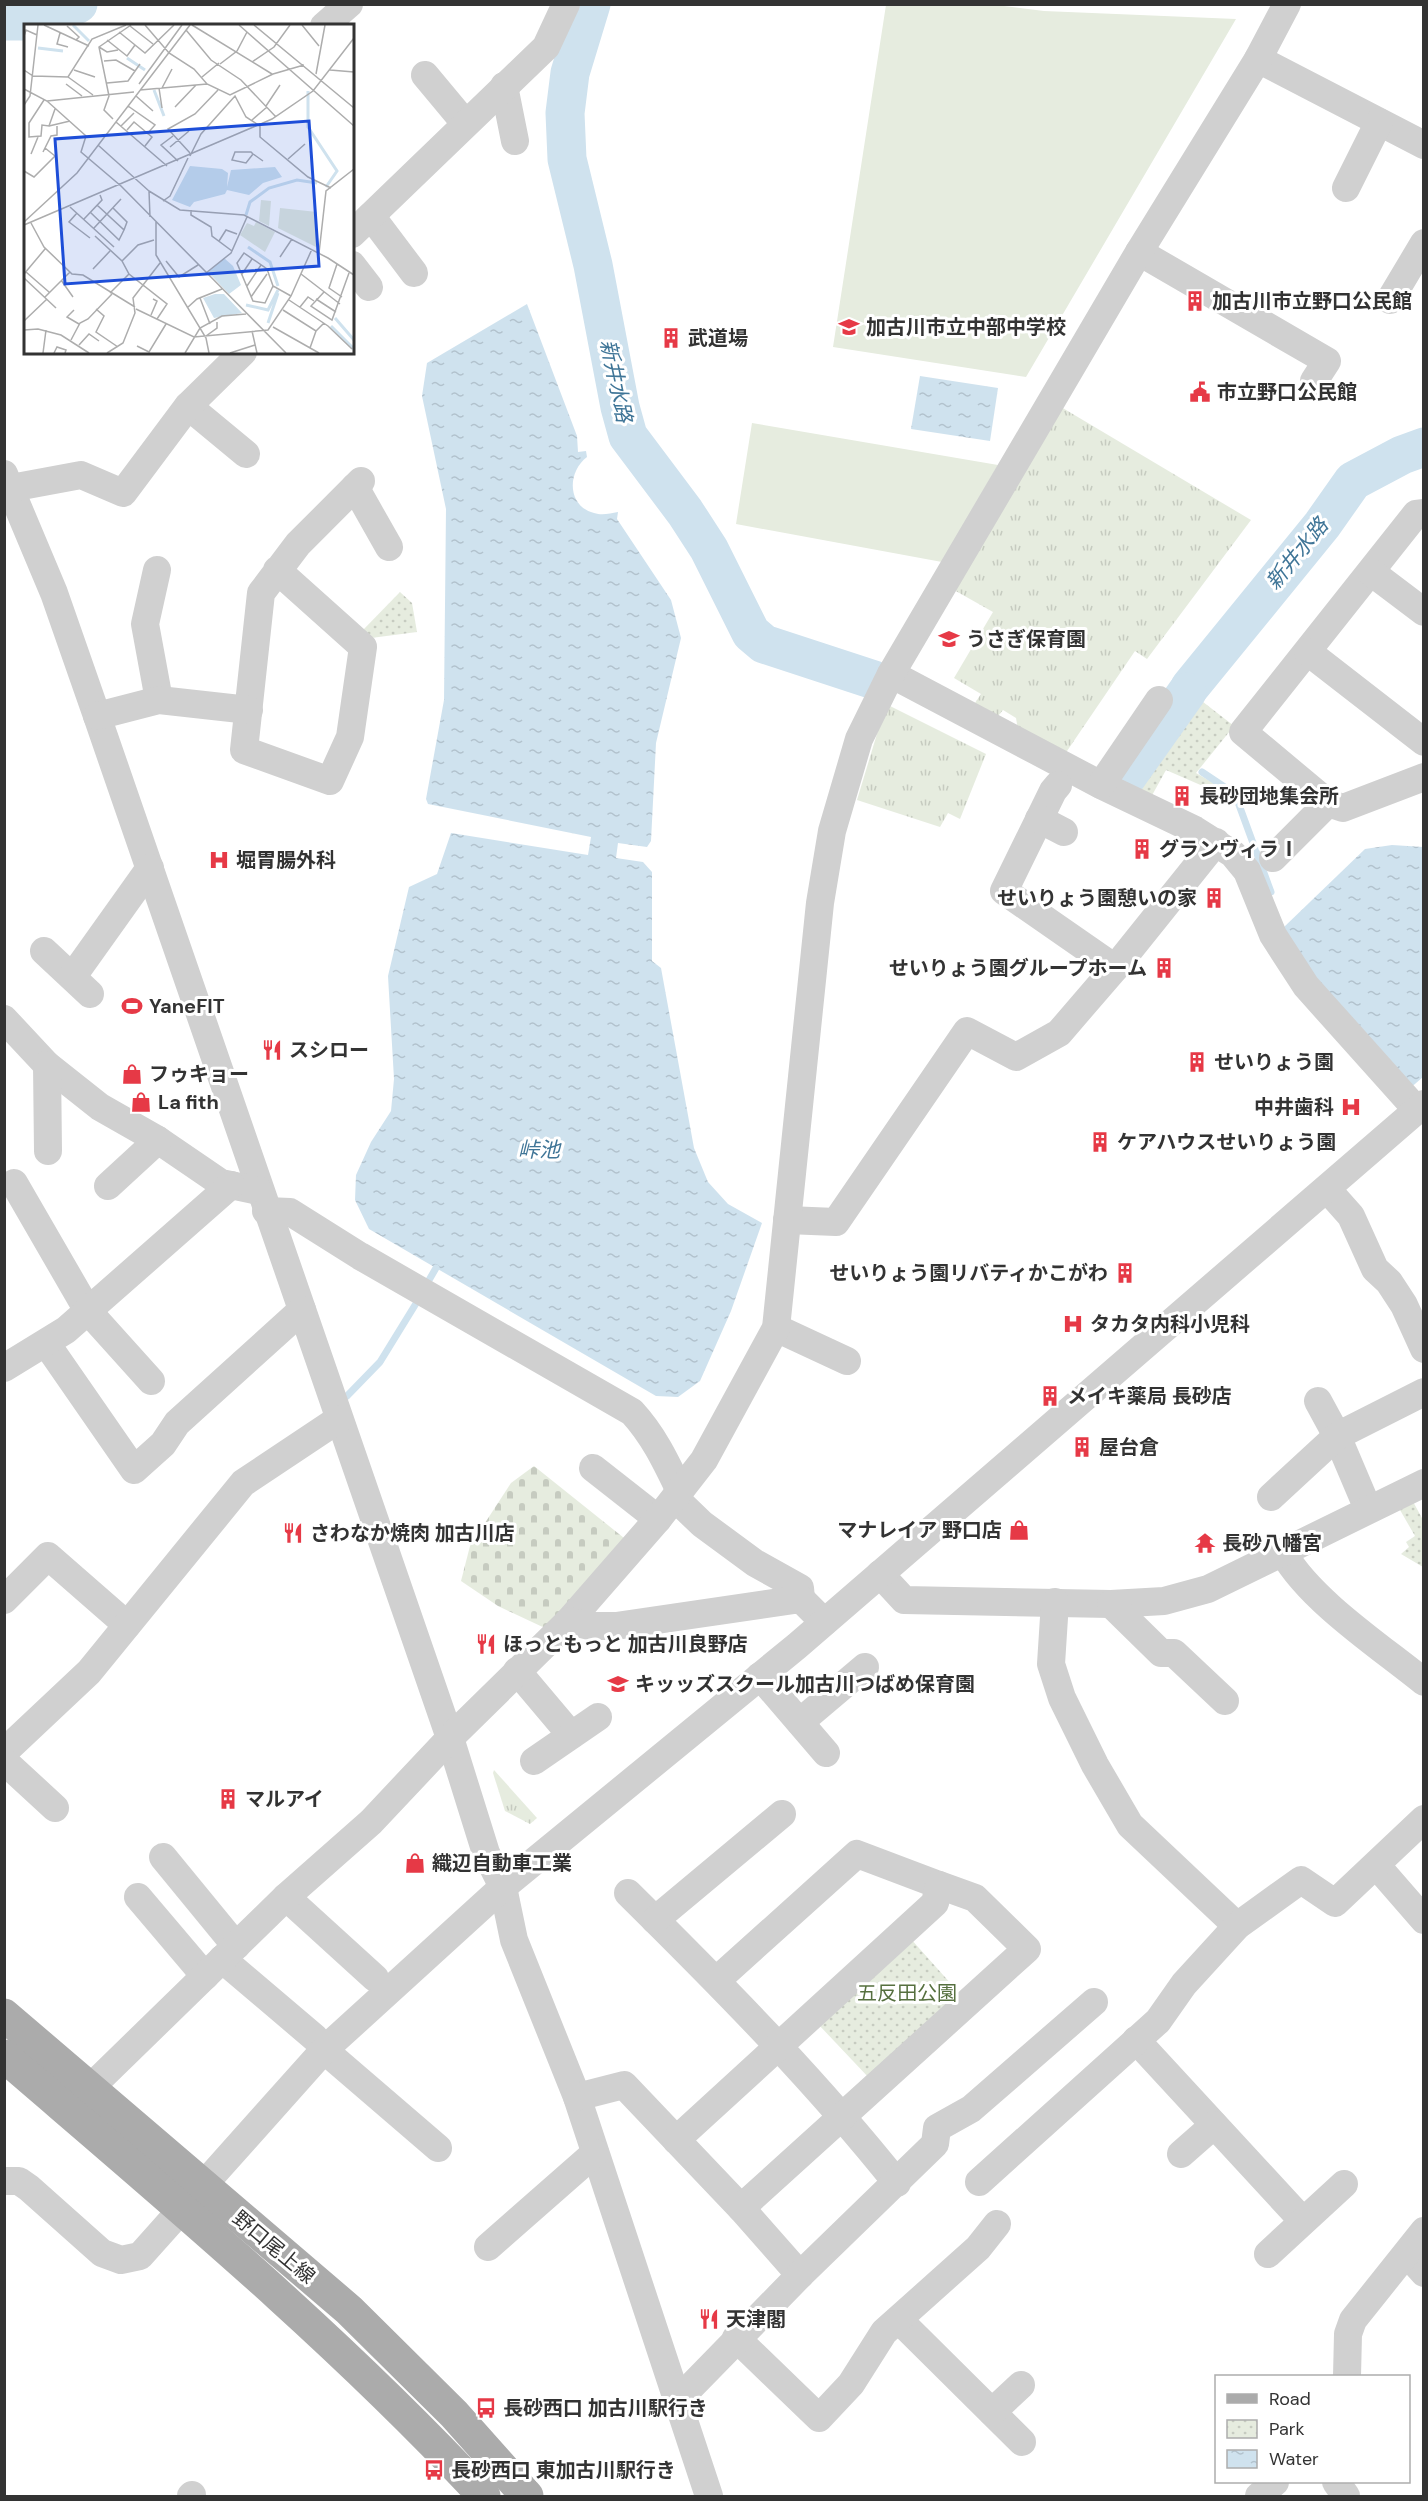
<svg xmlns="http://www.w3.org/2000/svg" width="1428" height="2501" viewBox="0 0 1428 2501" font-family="'DM Sans','Noto Sans JP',sans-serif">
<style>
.grass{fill:url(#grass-tufts)}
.cemetery{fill:url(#cemetery-stones)}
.park{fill:url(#park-dots)}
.garden{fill:#e6ecdf}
.water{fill:url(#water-ripples)}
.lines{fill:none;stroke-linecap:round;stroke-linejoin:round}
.stream{stroke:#cfe2ee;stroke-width:7}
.river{stroke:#cfe2ee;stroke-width:39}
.minor{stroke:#d0d0d0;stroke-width:28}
.major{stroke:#ababab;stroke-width:33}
.labels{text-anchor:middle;stroke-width:6;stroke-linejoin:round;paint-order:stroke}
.poi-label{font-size:20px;font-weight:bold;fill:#333;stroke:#fff;text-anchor:start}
.park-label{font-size:20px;fill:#56703f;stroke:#fff}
.street-label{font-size:20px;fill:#333;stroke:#fff}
.water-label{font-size:21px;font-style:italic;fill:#3f7597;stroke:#fff}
.inset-river{fill:none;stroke:#cfe2ee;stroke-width:3}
.inset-road{fill:none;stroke:#adadad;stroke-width:1.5}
.view{fill:#1d4ed8;fill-opacity:0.15;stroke:#1d4ed8;stroke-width:3}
.inset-edge{fill:none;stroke:#333;stroke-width:3}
</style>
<defs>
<pattern id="grass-tufts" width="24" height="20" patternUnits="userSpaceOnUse" patternTransform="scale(1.5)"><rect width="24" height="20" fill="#e6ecdf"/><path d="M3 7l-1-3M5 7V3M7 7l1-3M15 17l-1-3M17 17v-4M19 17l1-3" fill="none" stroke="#c6cbc0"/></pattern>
<pattern id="cemetery-stones" width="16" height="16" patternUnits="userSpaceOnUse" patternTransform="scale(1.5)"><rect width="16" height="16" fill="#e6ecdf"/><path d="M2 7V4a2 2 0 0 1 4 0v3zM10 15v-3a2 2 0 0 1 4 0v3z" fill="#c6cbc0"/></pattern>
<pattern id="park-dots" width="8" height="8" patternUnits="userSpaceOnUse" patternTransform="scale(1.5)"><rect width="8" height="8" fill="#e6ecdf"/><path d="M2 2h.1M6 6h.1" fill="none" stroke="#c6cbc0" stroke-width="1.8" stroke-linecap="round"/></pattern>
<pattern id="water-ripples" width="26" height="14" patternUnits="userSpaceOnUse" patternTransform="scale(1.5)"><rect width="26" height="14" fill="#cfe2ee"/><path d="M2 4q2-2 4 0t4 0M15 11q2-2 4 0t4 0" fill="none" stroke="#b2c2cd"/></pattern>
</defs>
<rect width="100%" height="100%" fill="#fff"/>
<g class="grass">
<polygon points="1061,407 1251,520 1147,659 1135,651 1065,754 1018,730 1016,718 1003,710 998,716 973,706 981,694 954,678 993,612 954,590"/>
<polygon points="886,704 986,754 960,819 948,813 940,827 857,800"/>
<polygon points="494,1770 537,1818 530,1824 505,1811 493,1773"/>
</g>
<polygon class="cemetery" points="534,1466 629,1542 547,1629 498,1606 461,1581 470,1546 511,1483"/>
<g class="park">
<polygon points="400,592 412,603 417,632 371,638 363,630"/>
<polygon points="1198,698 1234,726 1196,773 1215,784 1212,790 1166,770 1150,799 1131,790"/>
<polygon points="1410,1496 1423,1520 1423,1567 1401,1554 1409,1547 1406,1542 1415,1536 1396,1503"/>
<polygon points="910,1938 961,1995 870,2079 818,2024"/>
</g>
<g class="garden">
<polygon points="988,4 1044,11 1236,19 1026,377 833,347 886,5"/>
<polygon points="752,423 998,465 942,562 736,524"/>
</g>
<g class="water">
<path d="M527,304L577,436L578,452L586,451L587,457C567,472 567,506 594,513C603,516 610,513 618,512L617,519L671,600L681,638L656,743L651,841L647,847L618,843L616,858L643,862L652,872V961L661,968L694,1148L708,1182L728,1204L762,1223L731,1311L700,1381L678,1397L656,1396L369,1229L355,1200L356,1175L371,1142L391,1111L394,1079L388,976L409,887L437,874L451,833L588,855L591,837L428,804L426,799L444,700L446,509L422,396L427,363Z"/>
<polygon points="920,376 998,388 990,441 911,429"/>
<polygon points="1392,845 1423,847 1423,1077 1408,1090 1331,1000 1283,928 1365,849"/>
</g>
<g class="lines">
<g class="stream">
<polyline points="1202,772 1235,794 1271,892"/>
<polyline points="425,1287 436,1268"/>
<polyline points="347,1396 380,1362 420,1297"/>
</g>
<g class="river">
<polyline points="591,4 570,73 565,113 567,159 593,265 620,407 628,436 685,512 709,549 751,633 764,644 874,680"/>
<polyline points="4,21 34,21 78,4"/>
<polyline points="1190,687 1322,525 1353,481 1402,455 1424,447"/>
<polyline points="1124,781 1187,692"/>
</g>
<g class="minor">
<polyline points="324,26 349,4"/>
<polyline points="1258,59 1424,145"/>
<polyline points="425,75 465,123"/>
<polyline points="504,86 515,141"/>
<polyline points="1346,188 1379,122"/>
<polyline points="371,216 414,273"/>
<polyline points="352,234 546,47 566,4"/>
<polyline points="1139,252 1327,361 1314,381"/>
<polyline points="352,265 369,287"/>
<polyline points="1390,300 1424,243"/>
<polyline points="188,406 246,454"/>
<polyline points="4,474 54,593 97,716 450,1738 486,1853 503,1887 514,1940 577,2097 709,2496"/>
<polyline points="355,487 389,547"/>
<polyline points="4,496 11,488 81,475 123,493 188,406 243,352"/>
<polyline points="1424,513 1416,514 1243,732 1328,803 1343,808 1424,777"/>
<polyline points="157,570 145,624 159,700"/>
<polyline points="277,570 363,647 350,737 330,781 244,750 261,593 298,544 361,481"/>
<polyline points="1371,572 1424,612"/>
<polyline points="1308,652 1424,742"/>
<polyline points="891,674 1101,785 1195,830 1233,854 1247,871 1273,935 1306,986 1417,1110"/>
<polyline points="97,716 159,700 249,710"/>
<polyline points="1058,785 1053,791 1004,891 1115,968"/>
<polyline points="1101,785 1159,700"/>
<polyline points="1039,819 1064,832"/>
<polyline points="1273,858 1328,803"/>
<polyline points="44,951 90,994"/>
<polyline points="73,976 150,868"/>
<polyline points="4,1019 47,1065 100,1107 158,1140 221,1183 259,1191"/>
<polyline points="47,1065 48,1151"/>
<polyline points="14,1183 88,1311 151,1381"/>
<polyline points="108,1186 158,1140"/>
<polyline points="1327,1189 1351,1216 1375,1269 1389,1282 1404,1305 1424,1349"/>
<path d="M266,1211L290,1212L360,1256L632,1412C654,1436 666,1462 680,1491"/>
<polyline points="787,1220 836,1222 967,1031 1016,1057 1059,1033 1115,968 1216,842"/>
<polyline points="776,1328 847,1361"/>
<polyline points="46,1343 134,1470 163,1444 177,1423 302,1310"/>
<polyline points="4,1368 66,1330 231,1185"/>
<polyline points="1318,1401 1337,1436 1368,1509"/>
<polyline points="593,1468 658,1519"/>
<polyline points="1271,1497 1337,1436 1424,1392"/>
<polyline points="675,1498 702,1524 755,1563 800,1588 801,1599"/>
<path d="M1284,1554C1311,1601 1381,1647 1424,1682"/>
<polyline points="880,1574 904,1600 1111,1604 1164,1601 1208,1589 1424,1483"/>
<polyline points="4,1600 48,1556 127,1625"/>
<polyline points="1055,1602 1051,1664 1062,1698 1095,1765 1130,1825 1237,1926"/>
<polyline points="1111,1604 1161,1653 1174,1653 1225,1701"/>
<polyline points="569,1621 658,1519 704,1460 776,1328 820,903 832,831 859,739 891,674 1139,252 1258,59 1287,4"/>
<polyline points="517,1671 571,1735"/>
<polyline points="760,1676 826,1753"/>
<polyline points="800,1722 865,1667"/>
<polyline points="4,1752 89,1672 243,1483 339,1419"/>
<polyline points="4,1761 55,1808"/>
<polyline points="534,1761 598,1717"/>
<polyline points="163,1857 236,1946"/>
<polyline points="1377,1866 1424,1920"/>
<path d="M628,1893C722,1986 814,2079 897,2183"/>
<polyline points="138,1897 205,1976"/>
<polyline points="286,1897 375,1978"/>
<polyline points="655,1920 782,1814"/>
<polyline points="222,1959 315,2038"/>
<polyline points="717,1980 857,1854 939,1885"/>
<polyline points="1136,2040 1303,2221"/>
<polyline points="324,2050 438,2148"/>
<polyline points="89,2089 286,1897 371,1822 450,1738 569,1621 589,1626 616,1626 801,1599 824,1622"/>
<polyline points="577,2097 624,2085 741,2208 800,2275"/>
<polyline points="676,2140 935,1903 939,1885 975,1898 1027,1949 741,2208"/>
<polyline points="1181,2154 1214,2125"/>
<polyline points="4,2181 19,2181 29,2188 102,2253 121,2260 140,2256 324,2050 503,1887 797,1646 1424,1104"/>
<polyline points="979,2182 1158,2021 1184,1984 1237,1926 1301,1880 1335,1903 1424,1819"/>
<polyline points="488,2247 595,2153"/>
<polyline points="1268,2254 1344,2184"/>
<polyline points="1407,2254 1424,2273"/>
<polyline points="899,2320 1022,2442"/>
<polyline points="736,2338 819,2418 851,2384 884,2332 978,2248 997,2224"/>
<polyline points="1347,2376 1348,2334 1353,2320 1424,2231"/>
<polyline points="676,2402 800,2275 935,2144 937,2128 971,2109 1094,2002"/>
<polyline points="992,2412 1021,2385"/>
<polyline points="1336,2482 1346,2496"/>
<polyline points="191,2496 192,2495"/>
<polyline points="1259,2496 1275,2482"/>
</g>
<g class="major">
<polyline points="4,2015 349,2310 454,2414 527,2496"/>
<path d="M4,2056C169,2198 336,2337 484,2496"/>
</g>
</g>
<defs>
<g id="building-bare" transform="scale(1.62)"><path d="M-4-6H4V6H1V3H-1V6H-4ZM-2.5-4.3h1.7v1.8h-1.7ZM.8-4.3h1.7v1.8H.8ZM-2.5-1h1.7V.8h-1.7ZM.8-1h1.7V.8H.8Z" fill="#e63946" stroke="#fff" stroke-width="2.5" paint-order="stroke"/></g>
<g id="school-bare" transform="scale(1.62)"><path d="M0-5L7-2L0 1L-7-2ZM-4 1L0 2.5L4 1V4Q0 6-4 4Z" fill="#e63946" stroke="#fff" stroke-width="2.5" paint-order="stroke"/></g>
<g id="civic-bare" transform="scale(1.62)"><path d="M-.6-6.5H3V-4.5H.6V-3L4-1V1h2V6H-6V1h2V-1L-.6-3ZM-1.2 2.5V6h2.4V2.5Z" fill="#e63946" stroke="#fff" stroke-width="2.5" paint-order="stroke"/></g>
<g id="hospital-bare" transform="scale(1.62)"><path d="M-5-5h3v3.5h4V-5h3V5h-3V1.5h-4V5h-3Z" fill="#e63946" stroke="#fff" stroke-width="2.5" paint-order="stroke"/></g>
<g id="stadium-bare" transform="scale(1.62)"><path d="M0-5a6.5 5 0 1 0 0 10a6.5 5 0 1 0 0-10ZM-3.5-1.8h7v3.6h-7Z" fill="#e63946" stroke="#fff" stroke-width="2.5" paint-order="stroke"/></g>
<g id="restaurant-bare" transform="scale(1.62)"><path d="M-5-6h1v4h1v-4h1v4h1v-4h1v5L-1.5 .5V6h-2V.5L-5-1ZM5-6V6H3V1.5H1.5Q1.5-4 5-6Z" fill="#e63946" stroke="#fff" stroke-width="2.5" paint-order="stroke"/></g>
<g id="shop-bare" transform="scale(1.62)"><path d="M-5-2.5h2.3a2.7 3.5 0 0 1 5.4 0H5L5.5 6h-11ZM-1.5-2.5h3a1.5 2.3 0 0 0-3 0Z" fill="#e63946" stroke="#fff" stroke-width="2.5" paint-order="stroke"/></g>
<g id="temple-bare" transform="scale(1.62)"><path d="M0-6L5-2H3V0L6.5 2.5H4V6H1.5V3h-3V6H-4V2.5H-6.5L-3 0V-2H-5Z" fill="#e63946" stroke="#fff" stroke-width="2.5" paint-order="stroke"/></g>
<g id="bus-bare" transform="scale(1.62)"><path d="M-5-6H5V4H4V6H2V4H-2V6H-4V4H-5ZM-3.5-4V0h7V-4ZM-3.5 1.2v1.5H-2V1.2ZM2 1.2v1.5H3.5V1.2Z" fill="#e63946" stroke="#fff" stroke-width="2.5" paint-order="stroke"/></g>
</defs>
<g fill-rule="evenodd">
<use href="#building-bare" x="1195" y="301"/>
<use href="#school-bare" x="849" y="327"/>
<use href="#building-bare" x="671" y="338"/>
<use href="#civic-bare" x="1200" y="392"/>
<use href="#school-bare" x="949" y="639"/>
<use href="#building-bare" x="1182" y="796"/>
<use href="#building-bare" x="1142" y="849"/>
<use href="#hospital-bare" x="219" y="860"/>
<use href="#building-bare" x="1214" y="898"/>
<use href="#building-bare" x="1164" y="968"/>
<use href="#stadium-bare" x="132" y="1006"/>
<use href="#restaurant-bare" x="272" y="1050"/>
<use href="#building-bare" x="1197" y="1062"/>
<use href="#shop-bare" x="132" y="1074"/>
<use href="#shop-bare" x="141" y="1102"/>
<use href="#hospital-bare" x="1351" y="1107"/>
<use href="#building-bare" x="1100" y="1142"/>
<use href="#building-bare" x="1125" y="1273"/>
<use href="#hospital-bare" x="1073" y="1324"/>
<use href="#building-bare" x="1050" y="1396"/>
<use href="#building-bare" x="1082" y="1447"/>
<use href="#shop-bare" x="1019" y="1530"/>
<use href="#restaurant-bare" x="293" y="1533"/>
<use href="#temple-bare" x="1205" y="1543"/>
<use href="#restaurant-bare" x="486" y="1644"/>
<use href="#school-bare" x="618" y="1684"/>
<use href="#building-bare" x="228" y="1799"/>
<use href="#shop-bare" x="415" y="1863"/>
<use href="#restaurant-bare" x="709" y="2319"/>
<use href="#bus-bare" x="486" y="2408"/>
<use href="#bus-bare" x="434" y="2470"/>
</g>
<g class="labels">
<g class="poi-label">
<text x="1212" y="308">加古川市立野口公民館</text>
<text x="866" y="334">加古川市立中部中学校</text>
<text x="688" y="345">武道場</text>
<text x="1217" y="399">市立野口公民館</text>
<text x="966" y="646">うさぎ保育園</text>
<text x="1199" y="803">長砂団地集会所</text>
<text x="1159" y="856">グランヴィラⅠ</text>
<text x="236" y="867">堀胃腸外科</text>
<text x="1197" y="905" text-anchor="end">せいりょう園憩いの家</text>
<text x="1147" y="975" text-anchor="end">せいりょう園グループホーム</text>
<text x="149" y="1013">YaneFIT</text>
<text x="289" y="1057">スシロー</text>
<text x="1214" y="1069">せいりょう園</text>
<text x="149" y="1081">フゥキョー</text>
<text x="158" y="1109">La fith</text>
<text x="1334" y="1114" text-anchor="end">中井歯科</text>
<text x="1117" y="1149">ケアハウスせいりょう園</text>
<text x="1108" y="1280" text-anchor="end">せいりょう園リバティかこがわ</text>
<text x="1090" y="1331">タカタ内科小児科</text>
<text x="1067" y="1403">メイキ薬局 長砂店</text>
<text x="1099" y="1454">屋台倉</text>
<text x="1002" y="1537" text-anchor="end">マナレイア 野口店</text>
<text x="310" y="1540">さわなか焼肉 加古川店</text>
<text x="1222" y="1550">長砂八幡宮</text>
<text x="503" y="1651">ほっともっと 加古川良野店</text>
<text x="635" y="1691">キッッズスクール加古川つばめ保育園</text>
<text x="245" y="1806">マルアイ</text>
<text x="432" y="1870">織辺自動車工業</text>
<text x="726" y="2326">天津閣</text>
<text x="503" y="2415">長砂西口 加古川駅行き</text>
<text x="451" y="2477">長砂西口 東加古川駅行き</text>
</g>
<g class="park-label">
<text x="907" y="2000">五反田公園</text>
</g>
<g class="street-label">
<text transform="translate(274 2247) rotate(40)" y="7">野口尾上線</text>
</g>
<g class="water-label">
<text transform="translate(616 381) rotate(78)" y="7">新井水路</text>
<text transform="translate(1297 554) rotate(-51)" y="7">新井水路</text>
<text x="539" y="1157">峠池</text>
</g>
</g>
<g transform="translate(24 24)">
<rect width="330" height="330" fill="#fff"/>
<path d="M232,198L251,208L241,228L216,211L223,199L230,202Z" fill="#e6ecdf"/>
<path d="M237,176L247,177L245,202L235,197ZM256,184L293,188L292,223L254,204Z" fill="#e6ecdf"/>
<path d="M166,142L198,145L204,149L203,163L207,146L251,143L258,153L239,159L225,171L203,166L201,170L170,178L166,183L148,176ZM200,234L209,242L217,261L205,270L184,248ZM191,270H200L218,289L190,294L179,274Z" fill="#cfe2ee"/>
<path class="inset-river" d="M49,1L65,17M14,24L39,27M103,34L121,46M130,66L140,92M284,67V103L313,147L302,163M222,191L226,178L245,164L273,156L293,159M224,223L246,238L254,262M222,281L244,286L254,266M311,294L330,316M244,299L254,269M307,302L330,325"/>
<path class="inset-road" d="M20,1L65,22M121,1L145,29L170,45L183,60L206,71L249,50L280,41M168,1L248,50M215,1L330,102M230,1L330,84M278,1L295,22M43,2L55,13L52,16M106,2L129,20M162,6L187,36L217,56L252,93M95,8L121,29L150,1M36,9L33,20L44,23M0,12L2,6L13,11M83,16L103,32L111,21M75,23L83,28L94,26M80,37L92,36L111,47M228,38L250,23L266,1M196,40L213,27L223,8M0,46L9,52L44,53L68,15L102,1M50,46L71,53M306,46L330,48M292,50L301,1M44,53L69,71M178,53L195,39M83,59L104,57L116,40M42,60L58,72M115,60L158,1M135,64L138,84M138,64L148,45M0,65L23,77L62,112L57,128L97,162L262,329M116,66L183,60M112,72L129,87M20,76L5,99V113L17,112L18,101L25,102L31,85M23,77L110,68M0,81L6,72L14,1M104,82L131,101L123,110M242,82L256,61M151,83L172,61M89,95L80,86L85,72L75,23L107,1M228,96L243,83M92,98L143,142M25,102L46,97M97,102L110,89M103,106L110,98L128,113L121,122M149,112L137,121L154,137M74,121L125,167L126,193M146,123L165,107M19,128L27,112L33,111V102M166,129L144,105L171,90L194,66M7,130L14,113M229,130L222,139L208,136L211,128H227L229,130L232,132L239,137M166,132L177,110L211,72L222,93L236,102V113L284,153L307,164M264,135L281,120M0,147L10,153L31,132L21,124M125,167L156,186L220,191L304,234L330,251M139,177L146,172L164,134M46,183L90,223M89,184L103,198L100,206M167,186V191L187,203L188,212L208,227M66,188L95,216L100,206L73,181M53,189L45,198L66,214M60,195L78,176L76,171M0,198L53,149L166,1M132,198V231L182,314L185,329M7,199L20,223L48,250L59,251L111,283M0,201L248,95L289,67L330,14M70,204L97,175M71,212L98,237L105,250L143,280L133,295M195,217L202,206L213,210M295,229L302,167L330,145M256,233L268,215M98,237L114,221L130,216M142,237L155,253L174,241M313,240L305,264L318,273M69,245L86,227M2,248L25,268M182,249L207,229L223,193M0,250L21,225M218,250L228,235M277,250L316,280M0,254L32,284M37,256L49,273M223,262L237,241M249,262L241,279L229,277L213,239L220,229L243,245L249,262L267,272M300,268L287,282L308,296L325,249M86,269L105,250M21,273L46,248M227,273L243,250M176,274L186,300M292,275L312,288M265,276L304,302L328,325M276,283L284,273L290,277M163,284L173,275L198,265M72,285L80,292L72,308L94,323M112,285L170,313L244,306L267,272L288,225M50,286L43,293L55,300M259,286L292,307L300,299M127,291L133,277L129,275M0,297L23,275M249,303L295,329M0,306L14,305L37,311L65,329M228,307L233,329M182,312L193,304V298M47,316L56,299L64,295L88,270M55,321L65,310L75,317M113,322L125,328L142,300M286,324L292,307M19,329L22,306M30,329L33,323L42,326L41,329M83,329L99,319L111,289L109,274L136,239M161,329L176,304L198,292L222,290M206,329L231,321"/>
<path class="view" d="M285,97L295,242L41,260L31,115Z"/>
<rect width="330" height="330" class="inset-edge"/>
</g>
<rect width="1428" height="2501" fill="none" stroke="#333333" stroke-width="12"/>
<rect x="1215" y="2375" width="195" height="108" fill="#ffffff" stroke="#adadad" stroke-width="1.5"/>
<rect x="1227" y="2394" width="30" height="9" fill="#ababab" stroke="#adadad" stroke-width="1.5"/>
<text x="1269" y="2405" font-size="18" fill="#333333">Road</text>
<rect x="1227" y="2420" width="30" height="18" fill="url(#park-dots)" stroke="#adadad" stroke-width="1.5"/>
<text x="1269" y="2435" font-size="18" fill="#333333">Park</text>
<rect x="1227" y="2450" width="30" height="18" fill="url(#water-ripples)" stroke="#adadad" stroke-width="1.5"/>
<text x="1269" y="2465" font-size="18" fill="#333333">Water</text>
</svg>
